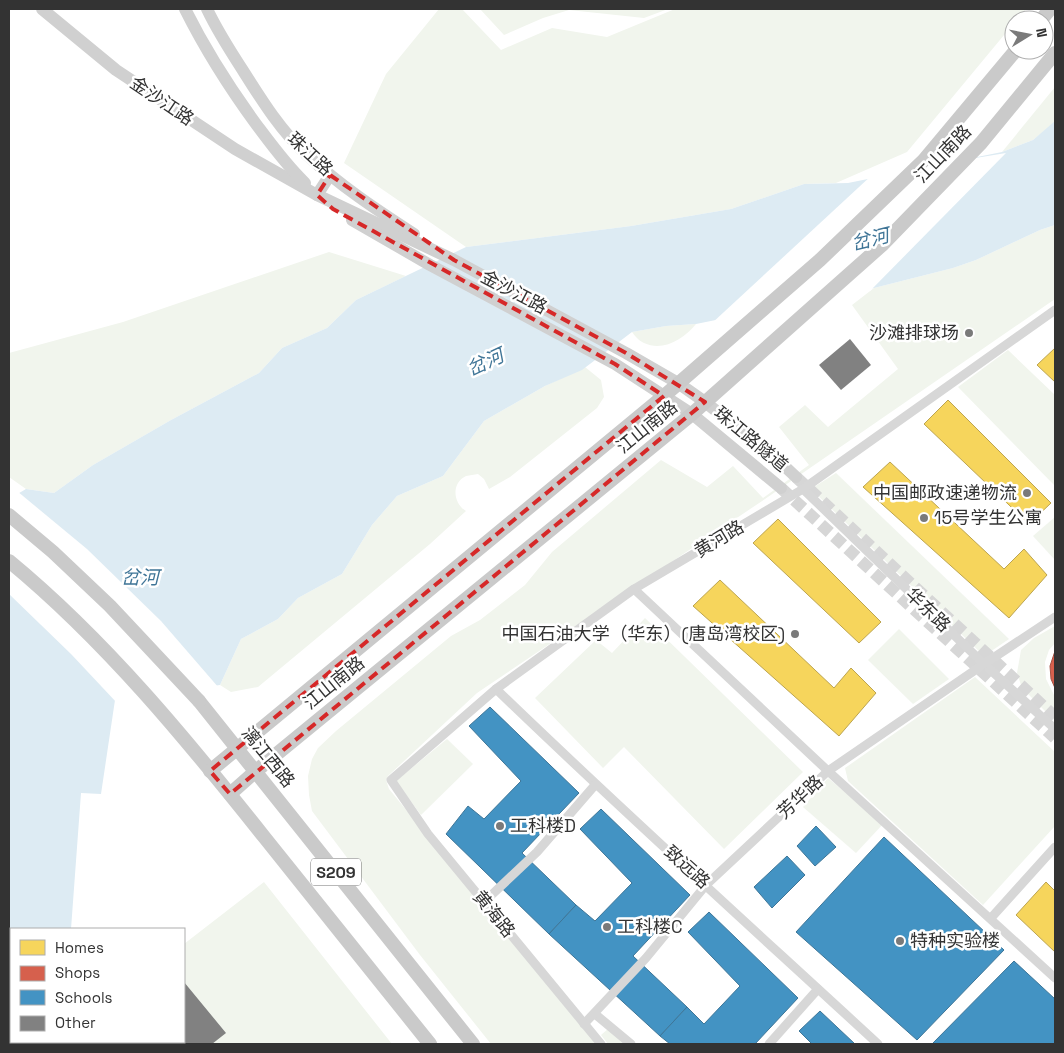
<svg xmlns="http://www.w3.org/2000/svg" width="1064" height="1053" viewBox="0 0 1064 1053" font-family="'Space Grotesk','Noto Sans SC',sans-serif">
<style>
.green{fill:#f1f5ed}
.water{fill:#ddebf3}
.pier{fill:#fff}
.homes{fill:#f6d55c;stroke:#bca450}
.shops{fill:#d6604d;stroke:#a55245}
.schools{fill:#4393c3;stroke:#3e7698}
.building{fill:#818181}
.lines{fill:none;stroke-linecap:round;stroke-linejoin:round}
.secondary-tunnel{stroke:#d6d6d6;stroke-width:12;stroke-dasharray:12 6;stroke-linecap:butt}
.street{stroke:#d7d7d7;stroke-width:9}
.secondary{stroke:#d0d0d0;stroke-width:12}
.primary{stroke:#cacaca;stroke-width:14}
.primary-bridge{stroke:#cacaca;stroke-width:14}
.marked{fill:none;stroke:#d62828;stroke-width:4;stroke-dasharray:10 6;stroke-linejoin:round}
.poi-dot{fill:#7a7a7a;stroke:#fff;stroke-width:2}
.labels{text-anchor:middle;stroke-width:5;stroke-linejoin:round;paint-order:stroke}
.shield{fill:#fff;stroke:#707070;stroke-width:1}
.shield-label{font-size:16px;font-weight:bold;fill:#333}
.street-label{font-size:18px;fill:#333;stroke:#fff}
.poi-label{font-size:18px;fill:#333;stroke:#fff;text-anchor:start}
.water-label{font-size:19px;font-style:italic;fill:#3f7597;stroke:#fff}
</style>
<rect width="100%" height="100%" fill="#fff"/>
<g class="green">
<polygon points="439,9 462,9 501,50 552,28 607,37 675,9 1026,9 1017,20 1014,20 1014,23 907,152 836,183 804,184 731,209 631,226 466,247 344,163 386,74"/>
<polygon points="480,9 668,9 644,18 569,10 543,18 504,35"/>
<polygon points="1055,87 1055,121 1054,123 1033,140 1002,152"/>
<polygon points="1055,225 1055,299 765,499 477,693 388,776 386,780 389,789 598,1044 491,1044 420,955 312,811 309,795 308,776 312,759 318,748 336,731 451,636 480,620 525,585 552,552 661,460 707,487 733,466 763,498 809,465 779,427 805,405 828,427 898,369 852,305 874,288 953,268 976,260 1040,230"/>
<polygon points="329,252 406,276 356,300 327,328 282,348 259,373 171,420 93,465 54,493 26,489 9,477 9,353 123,322"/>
<path d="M696,324C684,339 663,352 644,343C639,341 635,336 632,332L666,326Z"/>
<polygon points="1008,350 1055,395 1055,486 958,387"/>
<path d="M585,367L601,380L604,397L597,408L510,477L489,489L484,479L478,474C474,475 470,475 466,476C451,483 453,503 466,511L430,544L258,687L231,692L220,685L241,639L278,619L298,598L342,574L372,525L397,496L443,476L484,421L545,386Z"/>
<polygon points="836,473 1009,639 984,656 811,489"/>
<polygon points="1055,517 1055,560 1033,536"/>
<polygon points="645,618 803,772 724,849 624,747 603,768 535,698 596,640 612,653"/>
<polygon points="1055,626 1055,643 1049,650 1045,662 1046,679 1055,697 1055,721 1022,688 1017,673 1021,650 1034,638"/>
<polygon points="899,629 949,679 913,704 868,660"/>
<polygon points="975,677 1055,752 1055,826 983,905 848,781 845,768"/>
<polygon points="447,739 473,764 421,815 396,781"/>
<polygon points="828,778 883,824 856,853 803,807"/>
<polygon points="264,882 392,1044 128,1044 126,1042 184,1042 184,944"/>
<polygon points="609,1028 626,1044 608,1044 601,1035"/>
</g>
<polygon class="water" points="1055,121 1055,225 1040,230 976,260 953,268 874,288 696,324 666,326 632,332 582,370 545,386 484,421 443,476 397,496 372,525 342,574 298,598 278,619 241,639 220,685 115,700 101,794 81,793 71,929 11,929 11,1042 126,1042 127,1044 9,1044 9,499 26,489 54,493 93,465 171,420 259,373 282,348 327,328 356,300 466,247 631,226 731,209 804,184 848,183 1002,152 1033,140"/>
<g class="pier">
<polygon points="1006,153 870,291 711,324 872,175"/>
<polygon points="17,491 87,549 161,621 219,688 117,703 71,654 9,594 9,496"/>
</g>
<g class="homes">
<polygon points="1055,348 1055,382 1037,365"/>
<polygon points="948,400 1051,503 1029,524 924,424"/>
<polygon points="890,462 1004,569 1024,549 1047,575 1009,618 863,487"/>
<polygon points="778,519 881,622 859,643 753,543"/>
<polygon points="720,580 834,688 851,668 876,693 839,736 693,606"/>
<polygon points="1046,882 1055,891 1055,952 1016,915"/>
</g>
<polygon class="shops" points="1055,651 1055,688 1051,679 1050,666"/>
<g class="schools">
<polygon points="490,707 579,793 522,853 576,905 549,934 446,834 468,806 484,819 521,781 469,726"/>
<polygon points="601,809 690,895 633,956 687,1007 660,1036 549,934 576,905 595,921 632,883 580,829"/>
<polygon points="816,826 836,847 815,866 797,846"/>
<polygon points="884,837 1004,950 917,1040 796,932"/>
<polygon points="787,856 805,875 772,908 754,887"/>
<polygon points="709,912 798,998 755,1044 670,1044 660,1036 687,1007 704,1024 740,986 688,932"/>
<polygon points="1014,961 1055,999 1055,1044 932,1044"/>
<polygon points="820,1011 855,1044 812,1044 799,1031"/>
</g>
<g class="building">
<polygon points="850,339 871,365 841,390 819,365"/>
<polygon points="184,982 226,1033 212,1044 175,1044 173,1042 184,1042"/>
</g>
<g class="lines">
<g class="secondary-tunnel">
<polyline points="796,477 1055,717"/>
<polyline points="781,488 1055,738"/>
</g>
<g class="street">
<polyline points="803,489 984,664 1055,729"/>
<polyline points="634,589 828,771 1055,978"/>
<path d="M496,689C621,810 750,926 878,1044"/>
<polyline points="484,902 537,852 595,785"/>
<polyline points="991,918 1055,847"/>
<polyline points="595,1014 631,1044"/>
<polyline points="584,1024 646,958 706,885 828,771 984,664 1055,617"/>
<polyline points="601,1044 428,834 391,780 496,689 634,589 803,489 1055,310"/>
<polyline points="769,1044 818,989"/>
</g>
<g class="secondary">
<polyline points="42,9 116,70 235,149 317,195 454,260 626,353 678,383 705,402 779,461 796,477"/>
<path d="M185,9C205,49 229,87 256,124C271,144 286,165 305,183"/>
<path d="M207,9C217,30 229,49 242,69C261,99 280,130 306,154C339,185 377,210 414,234"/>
<polyline points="317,195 330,175"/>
<polyline points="352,220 430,265 615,364 692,414 781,488"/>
</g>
<g class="primary">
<polyline points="1041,20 1050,9"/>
<path d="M9,561C106,641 187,740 265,838C320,907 375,975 430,1044"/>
<polyline points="199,701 473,1044"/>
<polyline points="210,771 664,396 820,260 924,160 1016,50"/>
<polyline points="230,794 256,771 692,414 882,245 981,143 1055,53"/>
</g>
<polyline class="primary-bridge" points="9,515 53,552 110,606 199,701"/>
</g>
<path class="marked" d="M330,175L454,260L626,353L705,402L230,794L210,771L664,396L615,364L333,209L317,195Z"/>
<g class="poi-dot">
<circle cx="969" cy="333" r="5"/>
<circle cx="1027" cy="493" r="5"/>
<circle cx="924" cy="518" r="5"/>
<circle cx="795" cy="634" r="5"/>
<circle cx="500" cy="826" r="5"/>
<circle cx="607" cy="927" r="5"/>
<circle cx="900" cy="941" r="5"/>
</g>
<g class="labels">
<rect class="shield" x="311" y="858.5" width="50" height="27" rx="4"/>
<g class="shield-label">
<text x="336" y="878">S209</text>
</g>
<g class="street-label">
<text transform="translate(162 101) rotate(34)" y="6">金沙江路</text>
<text transform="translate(310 154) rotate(43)" y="6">珠江路</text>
<text transform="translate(943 154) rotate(-46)" y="6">江山南路</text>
<text transform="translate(514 292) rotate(28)" y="6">金沙江路</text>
<text transform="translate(647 427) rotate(-39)" y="6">江山南路</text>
<text transform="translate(751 439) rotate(40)" y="6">珠江路隧道</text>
<text transform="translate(719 539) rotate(-31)" y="6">黄河路</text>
<text transform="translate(928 610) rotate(44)" y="6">华东路</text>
<text transform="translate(334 683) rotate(-39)" y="6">江山南路</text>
<text transform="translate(268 757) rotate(51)" y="6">漓江西路</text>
<text transform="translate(800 797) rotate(-43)" y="6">芳华路</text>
<text transform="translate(687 867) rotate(42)" y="6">致远路</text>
<text transform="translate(494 914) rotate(51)" y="6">黄海路</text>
</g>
<g class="poi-label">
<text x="959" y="339" text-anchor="end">沙滩排球场</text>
<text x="1017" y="499" text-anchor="end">中国邮政速递物流</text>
<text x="934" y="524">15号学生公寓</text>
<text x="785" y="640" text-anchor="end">中国石油大学（华东）(唐岛湾校区)</text>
<text x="510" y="832">工科楼D</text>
<text x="617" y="933">工科楼C</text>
<text x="910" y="947">特种实验楼</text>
</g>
<g class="water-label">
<text transform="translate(870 239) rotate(-14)" y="7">岔河</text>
<text transform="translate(485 362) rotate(-25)" y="7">岔河</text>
<text x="140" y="584">岔河</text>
</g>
</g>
<rect width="1064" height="1053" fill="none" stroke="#333333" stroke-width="20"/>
<rect x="10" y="928" width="175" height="115" fill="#ffffff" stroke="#adadad"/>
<rect x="20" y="940" width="25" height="15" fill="#f6d55c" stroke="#adadad"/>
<text x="55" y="953" font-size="15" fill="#333333">Homes</text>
<rect x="20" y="966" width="25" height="15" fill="#d6604d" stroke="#adadad"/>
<text x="55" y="978" font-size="15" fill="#333333">Shops</text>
<rect x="20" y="990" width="25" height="15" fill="#4393c3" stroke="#adadad"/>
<text x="55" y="1003" font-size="15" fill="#333333">Schools</text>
<rect x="20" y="1016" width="25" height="15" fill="#818181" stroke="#adadad"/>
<text x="55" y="1028" font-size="15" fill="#333333">Other</text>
<g transform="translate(1029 35) rotate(80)"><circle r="24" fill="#ffffff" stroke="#adadad"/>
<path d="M0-4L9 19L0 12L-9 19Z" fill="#7a7a7a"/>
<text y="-8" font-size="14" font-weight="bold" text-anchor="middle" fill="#333333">N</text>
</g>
</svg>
